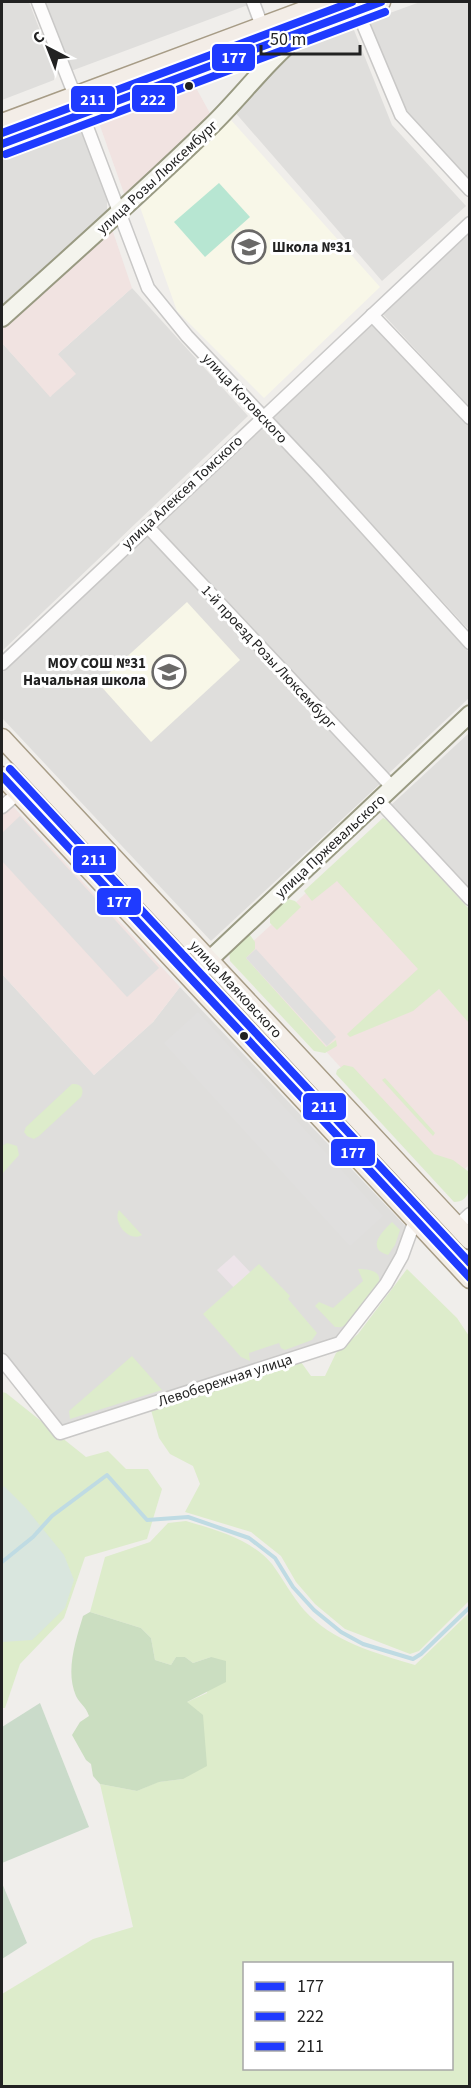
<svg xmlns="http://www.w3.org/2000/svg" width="471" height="2088" viewBox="0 0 471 2088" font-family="'Source Sans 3',sans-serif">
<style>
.residential{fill:#dfdedc}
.commercial{fill:#f1e3e1}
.industrial{fill:#ede4e9}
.education{fill:#f8f7e8}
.grass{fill:#ddeccb;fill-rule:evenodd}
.forest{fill:#cbdec1}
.wetland{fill:#d9e6de}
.cemetery{fill:#cadbca}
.pitch{fill:#b7e6d2}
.parking{fill:#e0dfde}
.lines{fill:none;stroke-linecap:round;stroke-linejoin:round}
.stream{stroke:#bfdbe3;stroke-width:4}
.street-casing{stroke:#c9c8c7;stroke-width:15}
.secondary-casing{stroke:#999a82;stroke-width:20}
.primary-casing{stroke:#a79c86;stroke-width:21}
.street{stroke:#fdfcfc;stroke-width:12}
.secondary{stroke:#f4f4ed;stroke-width:16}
.primary{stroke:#f3ede7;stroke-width:18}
.bus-1-casing{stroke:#fff;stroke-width:12}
.bus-2-casing{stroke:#fff;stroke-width:12}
.bus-3-casing{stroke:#fff;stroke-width:12}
.bus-1{stroke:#1f3bff;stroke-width:8}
.bus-2{stroke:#1f3bff;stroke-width:8}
.bus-3{stroke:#1f3bff;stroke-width:8}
.bus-dot{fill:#222;stroke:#fff;stroke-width:2}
.labels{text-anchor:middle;stroke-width:6;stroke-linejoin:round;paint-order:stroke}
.street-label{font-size:15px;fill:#222;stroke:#fff}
.poi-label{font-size:15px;font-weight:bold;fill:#222;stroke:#fff;text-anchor:start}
.line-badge{stroke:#fff;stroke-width:2}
.badge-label{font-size:16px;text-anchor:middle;font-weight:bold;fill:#fff}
</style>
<rect width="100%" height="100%" fill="#f0eeeb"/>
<g class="residential">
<polygon points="2,2 29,2 55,70 54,80 2,100"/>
<polygon points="44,2 247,2 248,5 71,71"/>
<polygon points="420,2 469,2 469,179 405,110 368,21"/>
<polygon points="350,20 392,125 466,206 382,281 233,110 302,41"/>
<polygon points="81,130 107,193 107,215 2,310 2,159"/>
<polygon points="469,232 469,407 381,312"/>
<polygon points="132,288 248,416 2,651 2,343 51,397 58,354"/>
<polygon points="371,322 469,426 469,630 272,416"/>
<polygon points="266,424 469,652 469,698 386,776 155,526"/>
<polygon points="146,534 382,782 211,941 2,718 2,673"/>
<polygon points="469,733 469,892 390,806"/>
<polygon points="2,974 94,1075 153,1022 180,987 411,1232 402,1256 340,1343 60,1433 2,1360"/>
</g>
<g class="commercial">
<polygon points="195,86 212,117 126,199 99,123"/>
<polygon points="112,229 132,288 58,354 76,374 50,397 2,343 2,329"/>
<polygon points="8,801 180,987 153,1022 94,1075 2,974 2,807"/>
<polygon points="331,870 469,1022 469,1165 448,1185 238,955"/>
</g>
<polygon class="industrial" points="234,1255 252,1274 235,1289 217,1270"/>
<g class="education">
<polygon points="231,120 380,287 264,398 177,311 140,207"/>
<polygon points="187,602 240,660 151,742 98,683"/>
</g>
<g class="grass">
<polygon points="383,818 389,821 469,909 469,1023 439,989 413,1011 350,1037 347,1034 418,969 337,881 312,901 304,891"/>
<polygon points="288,899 295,901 301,907 277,930 270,923 270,915"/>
<polygon points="250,935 255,942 255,949 246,958 326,1047 336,1040 337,1046 325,1053 314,1051 230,961 229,948 240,938"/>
<path d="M344,1065L353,1067L434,1154L453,1160L469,1172C470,1186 471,1202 454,1202L336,1074L337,1070Z"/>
<polygon points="385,1078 435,1133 433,1136 382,1080"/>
<path d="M72,1084C81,1083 85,1089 81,1097L39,1136L34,1139L27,1136L24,1132L26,1127Z"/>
<polygon points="7,1143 17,1146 19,1155 2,1174 2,1146"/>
<path d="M119,1210L142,1235C129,1243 112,1222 119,1210Z"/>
<path d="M392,1222L400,1230L395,1245L388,1255C365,1248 383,1231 392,1222Z"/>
<polygon points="259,1264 290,1296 288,1299 317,1333 312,1340 285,1350 281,1348 279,1343 249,1353 250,1361 241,1357 203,1314"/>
<path d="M358,1269C395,1269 375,1292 362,1307C356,1312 351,1320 345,1325C341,1328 340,1327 335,1327L315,1306L319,1302L333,1308L363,1281Z"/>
<polygon points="407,1269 457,1318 469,1336 469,1601 419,1651 410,1654 345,1629 315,1604 296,1582 281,1556 251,1532 185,1512 200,1484 193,1466 170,1454 159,1438 151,1410 301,1362 311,1376 325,1376 336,1353 358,1334"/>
<polygon points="132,1356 162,1390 70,1419 69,1411"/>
<polygon points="2,1392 6,1393 86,1457 108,1451 126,1469 148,1469 162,1489 147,1539 85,1557 64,1618 20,1664 5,1708 2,1708"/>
<path d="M186,1521C216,1530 251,1539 272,1564C283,1579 292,1596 304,1610C333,1642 375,1653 415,1665L469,1613V2086H2V1994L93,1939L133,1927L100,1784L137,1791L158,1782L183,1779L187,1702L207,1693L211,1657L193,1663L185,1657H176L171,1665L155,1660L151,1638L141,1628L90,1612L105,1557L150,1542L168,1523ZM244,1964H452V2068H244Z"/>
</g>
<path class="forest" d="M90,1612L141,1628L151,1638L155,1660L171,1665L176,1657H185L193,1663L211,1657L226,1661V1682L187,1702L203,1715L207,1766L183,1779L159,1782L137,1791L100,1784L93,1776L91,1764L86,1760L72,1735L80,1722L89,1716C85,1705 80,1704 76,1696C65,1671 76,1640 83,1616Z"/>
<polygon class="wetland" points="4,1486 25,1507 64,1555 74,1580 65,1608 32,1640 2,1642 2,1488"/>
<g class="cemetery">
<polygon points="40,1703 89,1827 2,1863 2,1727"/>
<polygon points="2,1883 27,1943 2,1959"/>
</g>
<polygon class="pitch" points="219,183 250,217 205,257 174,222"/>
<g class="parking">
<polygon points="20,816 159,968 127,997 2,861 2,833"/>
<polygon points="256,949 336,1037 327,1046 246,958"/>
<polygon points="198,1012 383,1216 350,1246 164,1043"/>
</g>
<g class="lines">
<polyline class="stream" points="2,1562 33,1537 52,1516 107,1475 147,1520 188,1517 249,1538 275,1558 293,1587 314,1610 341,1632 363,1644 413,1659 421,1654 470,1607"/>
<g class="street-casing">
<g id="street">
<polyline points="38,2 75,96"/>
<polyline points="253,2 262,26"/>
<polyline points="357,10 401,115 470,190"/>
<polyline points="82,114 148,288 187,336 316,473 470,643"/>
<polyline points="372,315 470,418"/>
<polyline points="147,526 392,787"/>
<polyline points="2,664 470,223"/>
<polyline points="379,801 470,899"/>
<polyline points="2,807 18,793"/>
<polyline points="457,1226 470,1214"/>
<polyline points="2,1360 60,1433 340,1343 386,1284 402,1256 415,1220"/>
</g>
</g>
<g class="secondary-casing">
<g id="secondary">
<path d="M2,318C72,255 143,192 211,126C242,96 267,61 301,34"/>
<polyline points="190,978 470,714"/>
</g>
</g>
<g class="primary-casing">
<g id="primary">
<polyline points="2,123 327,2"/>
<polyline points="2,144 381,2"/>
<polyline points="2,738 470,1240"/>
<polyline points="2,776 470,1279"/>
</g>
</g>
<use href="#street" class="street"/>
<use href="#secondary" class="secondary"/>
<use href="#primary" class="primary"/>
<g class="bus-1-casing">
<g id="bus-1">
<polyline points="2,144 381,2"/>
<polyline points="2,776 470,1278"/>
</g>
</g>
<g class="bus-2-casing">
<polyline id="bus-2" points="6,154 385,12"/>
</g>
<g class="bus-3-casing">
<g id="bus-3">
<polyline points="2,133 352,2"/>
<polyline points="10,769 470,1263"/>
</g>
</g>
<use href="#bus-1" class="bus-1"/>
<use href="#bus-2" class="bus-2"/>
<use href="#bus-3" class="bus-3"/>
</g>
<defs>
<g id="school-ring" transform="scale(1.725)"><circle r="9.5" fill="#fff" stroke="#6a6968" stroke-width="1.5"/><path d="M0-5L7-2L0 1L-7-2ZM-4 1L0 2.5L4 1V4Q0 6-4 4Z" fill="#6a6968"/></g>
</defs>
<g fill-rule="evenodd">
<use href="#school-ring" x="249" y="247"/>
<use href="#school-ring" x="169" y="672"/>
</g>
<g class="bus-dot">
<circle cx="189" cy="86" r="5"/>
<circle cx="244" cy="1036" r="5"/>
</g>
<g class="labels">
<g class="street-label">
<text transform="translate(157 177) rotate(-43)" y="5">улица Розы Люксембург</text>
<text transform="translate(245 398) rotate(47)" y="5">улица Котовского</text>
<text transform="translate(182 492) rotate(-43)" y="5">улица Алексея Томского</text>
<text transform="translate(269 657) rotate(47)" y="5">1-й проезд Розы Люксембург</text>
<text transform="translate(330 846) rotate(-43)" y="5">улица Пржевальского</text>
<text transform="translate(236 989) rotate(47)" y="5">улица Маяковского</text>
<text transform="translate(225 1380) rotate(-18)" y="5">Левобережная улица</text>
</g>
<g class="poi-label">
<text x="272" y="252">Школа №31</text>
<text x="146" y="668" text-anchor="end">МОУ СОШ №31<tspan x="146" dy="17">Начальная школа</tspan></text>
</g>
</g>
<g class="line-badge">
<rect x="211" y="43" width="45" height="29" rx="6" fill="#1f3bff"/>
<rect x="131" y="84" width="45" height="29" rx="6" fill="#1f3bff"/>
<rect x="70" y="85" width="46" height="28" rx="6" fill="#1f3bff"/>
<rect x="72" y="845" width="45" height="29" rx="6" fill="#1f3bff"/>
<rect x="96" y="887" width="46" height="29" rx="6" fill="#1f3bff"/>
<rect x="302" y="1092" width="45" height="29" rx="6" fill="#1f3bff"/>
<rect x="330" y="1138" width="46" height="29" rx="6" fill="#1f3bff"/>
</g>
<g class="badge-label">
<text x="234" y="63">177</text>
<text x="153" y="105">222</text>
<text x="93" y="105">211</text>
<text x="94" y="865">211</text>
<text x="119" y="907">177</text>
<text x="324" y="1112">211</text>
<text x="353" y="1158">177</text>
</g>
<rect width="471" height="2088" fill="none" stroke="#222222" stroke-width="6"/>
<rect x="243" y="1962" width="210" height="108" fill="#ffffff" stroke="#a7a7a7" stroke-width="1.5"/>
<rect x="255" y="1982" width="30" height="9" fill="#1f3bff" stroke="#a7a7a7" stroke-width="1.5"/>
<text x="297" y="1992" font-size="18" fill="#222222">177</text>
<rect x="255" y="2012" width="30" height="9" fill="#1f3bff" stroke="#a7a7a7" stroke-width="1.5"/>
<text x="297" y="2022" font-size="18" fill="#222222">222</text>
<rect x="255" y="2042" width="30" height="9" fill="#1f3bff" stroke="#a7a7a7" stroke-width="1.5"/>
<text x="297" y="2052" font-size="18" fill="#222222">211</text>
<g transform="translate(48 48) rotate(318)" stroke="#ffffff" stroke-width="4.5" paint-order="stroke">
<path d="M0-4.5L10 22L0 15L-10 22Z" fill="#222222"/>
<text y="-9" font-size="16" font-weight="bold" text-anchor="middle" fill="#222222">С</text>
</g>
<path d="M261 45v9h99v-9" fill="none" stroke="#222222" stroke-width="3"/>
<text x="270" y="45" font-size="18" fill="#222222" stroke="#ffffff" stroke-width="4.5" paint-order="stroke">50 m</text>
</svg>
